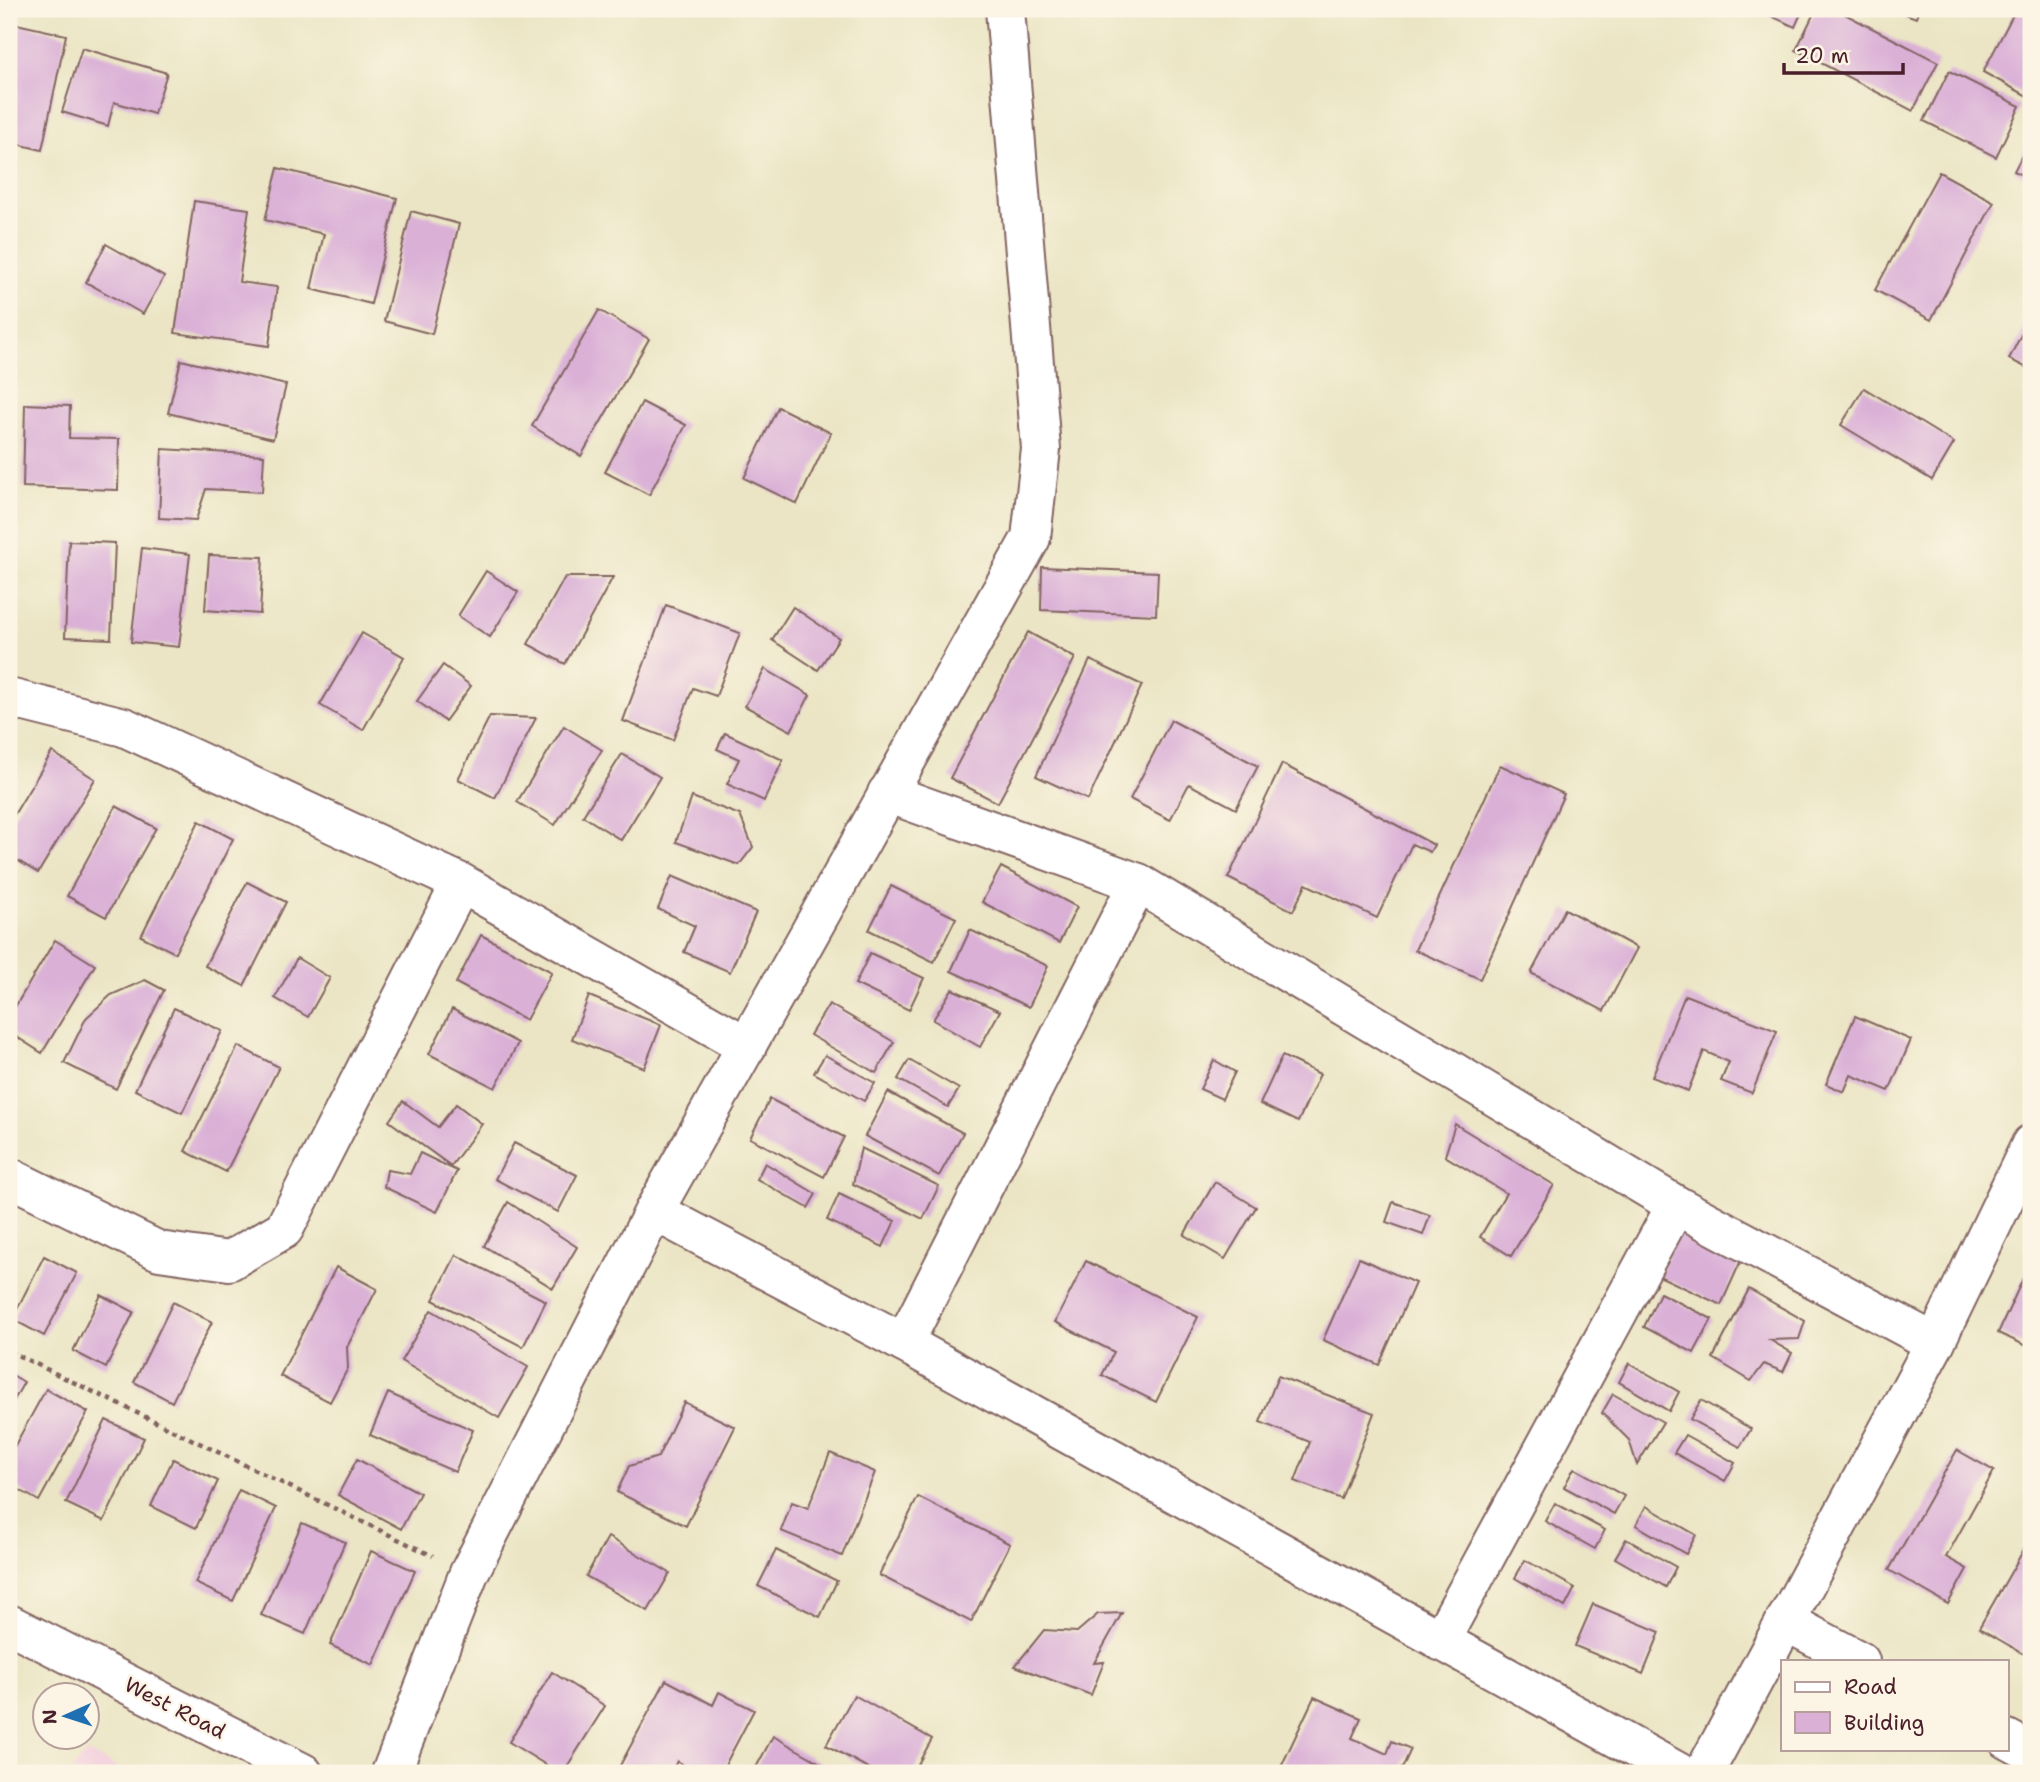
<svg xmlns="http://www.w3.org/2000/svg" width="2040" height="1782" viewBox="0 0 2040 1782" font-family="'Shantell Sans',sans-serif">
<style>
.built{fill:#f3cfde}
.building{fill:#dab0d7}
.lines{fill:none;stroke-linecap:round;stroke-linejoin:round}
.minor-casing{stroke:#826461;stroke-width:42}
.path{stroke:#826461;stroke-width:4.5;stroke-dasharray:5 5;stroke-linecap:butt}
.minor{stroke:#fff;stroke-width:38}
.labels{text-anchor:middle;stroke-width:5;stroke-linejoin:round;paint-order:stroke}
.street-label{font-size:21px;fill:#4a1f2b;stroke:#fcf5e5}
</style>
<rect width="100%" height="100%" fill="#fcf5e5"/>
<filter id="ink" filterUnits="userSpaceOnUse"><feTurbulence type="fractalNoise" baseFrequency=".0143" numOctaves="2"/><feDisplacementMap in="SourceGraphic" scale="14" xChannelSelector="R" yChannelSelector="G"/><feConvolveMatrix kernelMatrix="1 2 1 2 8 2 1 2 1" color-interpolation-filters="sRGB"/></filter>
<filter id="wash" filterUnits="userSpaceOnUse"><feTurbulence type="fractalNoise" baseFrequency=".00686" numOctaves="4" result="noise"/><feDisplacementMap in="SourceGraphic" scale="28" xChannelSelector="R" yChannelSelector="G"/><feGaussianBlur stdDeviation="1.57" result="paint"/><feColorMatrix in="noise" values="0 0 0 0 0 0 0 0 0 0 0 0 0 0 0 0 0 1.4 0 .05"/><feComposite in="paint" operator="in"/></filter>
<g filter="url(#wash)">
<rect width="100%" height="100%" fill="#ebe5c5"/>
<polygon class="built" points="87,1752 128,1773 69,1773"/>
<g id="blocks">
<g class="building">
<polygon points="1756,9 1803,9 1795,27"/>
<polygon points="1816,9 1835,9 1938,62 1913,111 1796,50"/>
<polygon points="1893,9 1919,9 1916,18"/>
<polygon points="2016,9 2031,9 2031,98 1983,72"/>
<polygon points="12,23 66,35 42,150 9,142 9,38"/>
<polygon points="82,48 167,73 154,114 114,102 108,126 62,112"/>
<polygon points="1949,71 2020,106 1996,157 1924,121"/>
<polygon points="2031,138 2031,180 2014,171"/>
<polygon points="278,168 397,198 371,304 311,289 324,234 265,220"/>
<polygon points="1939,172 1994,202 1931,320 1875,290"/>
<polygon points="194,201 249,209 239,282 277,287 269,346 175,333"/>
<polygon points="411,211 459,224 432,334 384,321"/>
<polygon points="106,244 164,277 143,314 86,282"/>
<polygon points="599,310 649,339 581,456 532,426"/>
<polygon points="2031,315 2031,370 2009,359"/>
<polygon points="181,360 286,385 273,439 168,413"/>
<polygon points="1864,388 1954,443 1932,480 1841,425"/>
<polygon points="642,402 686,425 649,495 605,472"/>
<polygon points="25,404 70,406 69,438 119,439 118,490 23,487"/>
<polygon points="778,407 831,433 797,504 744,478"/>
<polygon points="162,449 264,455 262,492 206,489 196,520 159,518"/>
<polygon points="69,541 115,543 111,639 65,637"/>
<polygon points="142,548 190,554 179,647 131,642"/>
<polygon points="209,555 263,557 260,614 205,610"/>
<polygon points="1042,567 1158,572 1156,615 1041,610"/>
<polygon points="486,571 518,592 490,637 458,616"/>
<polygon points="565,577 613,577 565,664 528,644"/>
<polygon points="666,605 740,633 716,696 693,688 673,740 623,721"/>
<polygon points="793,607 839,638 818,670 772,640"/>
<polygon points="1028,632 1075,658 998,803 950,778"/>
<polygon points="362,633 404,657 363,730 320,705"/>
<polygon points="1090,660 1142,685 1088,800 1036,776"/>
<polygon points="443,665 471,686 445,721 417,701"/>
<polygon points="765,669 810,695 791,731 745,706"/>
<polygon points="490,716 536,718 495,798 458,779"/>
<polygon points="1171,720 1258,766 1236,809 1189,784 1170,820 1130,799"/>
<polygon points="564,726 602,750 555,825 517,802"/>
<polygon points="725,733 783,760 764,801 727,784 739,759 717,749"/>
<polygon points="52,752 95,779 38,873 9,855 9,823"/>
<polygon points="622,754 660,777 621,840 583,816"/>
<polygon points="1282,764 1434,845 1430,852 1412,844 1377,918 1306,884 1293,911 1228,878"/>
<polygon points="1500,765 1564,794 1480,979 1415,950"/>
<polygon points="692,797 740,815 753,847 739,865 676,842"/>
<polygon points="116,806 156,828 106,917 67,896"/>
<polygon points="199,821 233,839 175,953 141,936"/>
<polygon points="1001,867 1077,907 1059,943 982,902"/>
<polygon points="672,876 756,912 730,972 684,952 695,926 658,909"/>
<polygon points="247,882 286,902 244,986 205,966"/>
<polygon points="891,886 956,918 934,962 869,930"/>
<polygon points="1565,909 1637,948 1604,1011 1531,973"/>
<polygon points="970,930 1048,966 1029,1007 951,971"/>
<polygon points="481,935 552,972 526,1020 456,983"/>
<polygon points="55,940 95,965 42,1053 9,1032 9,1017"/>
<polygon points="870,953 924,978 909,1010 855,984"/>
<polygon points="297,958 330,978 308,1017 275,998"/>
<polygon points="145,980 164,990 116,1089 64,1063 86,1018 111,995"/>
<polygon points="952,989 1000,1011 980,1047 933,1020"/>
<polygon points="1685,995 1777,1031 1752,1093 1721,1081 1729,1062 1704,1051 1688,1091 1652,1077"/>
<polygon points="589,996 661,1025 644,1068 572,1039"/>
<polygon points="829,1004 894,1042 876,1073 810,1035"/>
<polygon points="174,1008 222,1031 182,1113 135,1090"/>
<polygon points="452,1009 518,1043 495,1088 429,1054"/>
<polygon points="1855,1016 1911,1040 1889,1091 1851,1075 1844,1092 1826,1084"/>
<polygon points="238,1046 279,1067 226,1172 185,1151"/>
<polygon points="825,1055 875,1083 864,1101 814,1073"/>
<polygon points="1282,1056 1320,1074 1298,1122 1260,1104"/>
<polygon points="909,1060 959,1089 948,1107 898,1079"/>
<polygon points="1214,1060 1235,1072 1222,1099 1200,1089"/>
<polygon points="888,1092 963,1133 939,1176 865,1136"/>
<polygon points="770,1099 844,1137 824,1177 750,1138"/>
<polygon points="403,1101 438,1127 456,1104 482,1124 451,1166 389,1121"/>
<polygon points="1455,1124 1554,1185 1511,1256 1480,1237 1506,1193 1445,1156"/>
<polygon points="514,1143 577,1175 558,1212 495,1179"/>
<polygon points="861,1148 939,1186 923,1219 853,1184"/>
<polygon points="420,1153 457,1171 437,1212 384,1187 387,1170 410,1174"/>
<polygon points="765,1163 816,1194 808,1208 757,1179"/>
<polygon points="1215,1182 1256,1207 1225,1259 1184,1235"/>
<polygon points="839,1194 895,1221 883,1247 827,1220"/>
<polygon points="508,1202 577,1247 553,1288 484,1246"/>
<polygon points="1393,1202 1430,1215 1423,1235 1386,1222"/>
<polygon points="1681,1227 1743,1256 1721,1305 1659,1276"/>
<polygon points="456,1255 546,1301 523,1347 433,1300"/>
<polygon points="44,1256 77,1273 44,1336 12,1319"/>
<polygon points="1359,1258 1415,1283 1379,1365 1323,1340"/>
<polygon points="1086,1261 1198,1317 1156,1402 1102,1375 1114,1352 1055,1322"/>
<polygon points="2031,1261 2031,1348 1998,1333"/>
<polygon points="336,1267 377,1289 347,1347 348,1368 330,1402 280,1376"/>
<polygon points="1749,1289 1805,1321 1799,1339 1770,1340 1792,1353 1783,1372 1764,1364 1751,1381 1713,1358"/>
<polygon points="1660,1293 1712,1319 1694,1353 1644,1327"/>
<polygon points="101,1295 134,1312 106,1368 73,1351"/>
<polygon points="173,1302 212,1322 172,1402 134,1382"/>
<polygon points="431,1310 528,1367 499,1418 401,1361"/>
<polygon points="1629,1363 1679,1392 1669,1411 1619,1382"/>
<polygon points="9,1373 24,1382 9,1409"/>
<polygon points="1278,1376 1374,1413 1341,1499 1295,1481 1310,1442 1260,1422"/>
<polygon points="46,1389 88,1412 39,1501 9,1484 9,1456"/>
<polygon points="388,1393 473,1430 455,1472 370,1435"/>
<polygon points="1613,1394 1663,1422 1637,1465 1629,1440 1602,1413"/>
<polygon points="1701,1400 1751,1429 1740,1447 1690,1419"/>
<polygon points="684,1402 735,1427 686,1526 617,1492 629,1466 658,1457"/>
<polygon points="106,1420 144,1438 104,1521 66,1503"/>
<polygon points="1685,1435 1735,1463 1725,1481 1674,1453"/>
<polygon points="1957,1450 1994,1471 1946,1557 1967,1569 1948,1604 1889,1570"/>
<polygon points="830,1453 875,1472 842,1556 781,1531 792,1502 808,1508"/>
<polygon points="173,1459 218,1481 196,1528 151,1506"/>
<polygon points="357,1459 420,1493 401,1529 338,1495"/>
<polygon points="1574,1468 1624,1496 1614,1514 1564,1487"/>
<polygon points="239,1490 276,1508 233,1601 195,1583"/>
<polygon points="918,1497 1010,1544 971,1622 879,1575"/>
<polygon points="1555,1503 1605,1530 1595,1549 1545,1521"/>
<polygon points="1646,1506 1696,1535 1686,1554 1636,1525"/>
<polygon points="302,1523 345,1542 305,1634 261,1615"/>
<polygon points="608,1537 670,1573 648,1611 586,1576"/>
<polygon points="2031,1537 2031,1658 1979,1628"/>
<polygon points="1626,1539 1676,1567 1666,1587 1615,1558"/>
<polygon points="776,1550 837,1581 820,1617 758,1586"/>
<polygon points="371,1551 415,1571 373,1665 330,1645"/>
<polygon points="1525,1560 1575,1588 1565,1607 1515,1578"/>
<polygon points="1593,1604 1660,1632 1643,1674 1575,1646"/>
<polygon points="1122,1613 1094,1663 1104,1662 1091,1695 1015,1666 1044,1630 1077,1632 1098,1614"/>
<polygon points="552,1672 605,1706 563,1773 559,1773 509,1742"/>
<polygon points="666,1680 713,1705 719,1692 754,1710 721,1773 685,1773 685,1766 677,1761 671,1773 616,1773"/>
<polygon points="854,1695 932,1739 913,1773 877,1773 826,1745"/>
<polygon points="1314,1697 1361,1718 1352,1738 1387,1754 1392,1741 1411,1749 1400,1773 1293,1773 1281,1767"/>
<polygon points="773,1736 838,1773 753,1773"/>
</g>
</g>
</g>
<g filter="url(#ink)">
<use href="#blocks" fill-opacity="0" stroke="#826461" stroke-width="2"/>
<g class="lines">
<g class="minor-casing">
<g id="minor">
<polyline points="9,698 124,727 461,883 747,1046"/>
<polyline points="887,793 1138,883 1676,1205 1935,1343"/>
<polyline points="9,1177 159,1251 229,1261 284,1229 461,883"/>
<polyline points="654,1211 904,1343 1680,1773"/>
<polyline points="904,1343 1138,883"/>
<polyline points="1785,1621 1860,1661"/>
<polyline points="9,1624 303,1773"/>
<polyline points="1440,1641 1676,1205"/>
<polyline points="2007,1739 2031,1752"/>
<polyline points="391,1773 469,1573 654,1211 1031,538 1041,449 1005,9"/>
<polyline points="1704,1773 1935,1343 2031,1144"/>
</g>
</g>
<polyline class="path" points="9,1351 433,1556"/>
<use href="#minor" class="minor"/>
</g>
</g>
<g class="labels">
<g class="street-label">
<text transform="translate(175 1708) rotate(27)" y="7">West Road</text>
</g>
</g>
<rect width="2040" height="1782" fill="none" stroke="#fcf5e5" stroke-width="35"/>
<rect x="1781" y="1660" width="228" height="91" fill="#fcf5e5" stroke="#b59f9b" stroke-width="2"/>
<rect x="1795" y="1682" width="35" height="10" fill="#ffffff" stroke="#b59f9b" stroke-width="2"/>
<text x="1844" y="1694" font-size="21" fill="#4a1f2b">Road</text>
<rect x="1795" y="1712" width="35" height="21" fill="#dab0d7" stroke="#b59f9b" stroke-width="2"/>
<text x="1844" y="1730" font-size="21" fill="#4a1f2b">Building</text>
<g transform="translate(66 1716) rotate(267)"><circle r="33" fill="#fcf5e5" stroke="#b59f9b" stroke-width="2"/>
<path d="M0-5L12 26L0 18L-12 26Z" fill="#1f6fb2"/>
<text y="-10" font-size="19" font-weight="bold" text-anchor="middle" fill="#4a1f2b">N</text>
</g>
<path d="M1784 63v10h119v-10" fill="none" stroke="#4a1f2b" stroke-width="3.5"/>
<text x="1795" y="63" font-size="21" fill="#4a1f2b" stroke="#fcf5e5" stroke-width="5" paint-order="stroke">20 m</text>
</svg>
